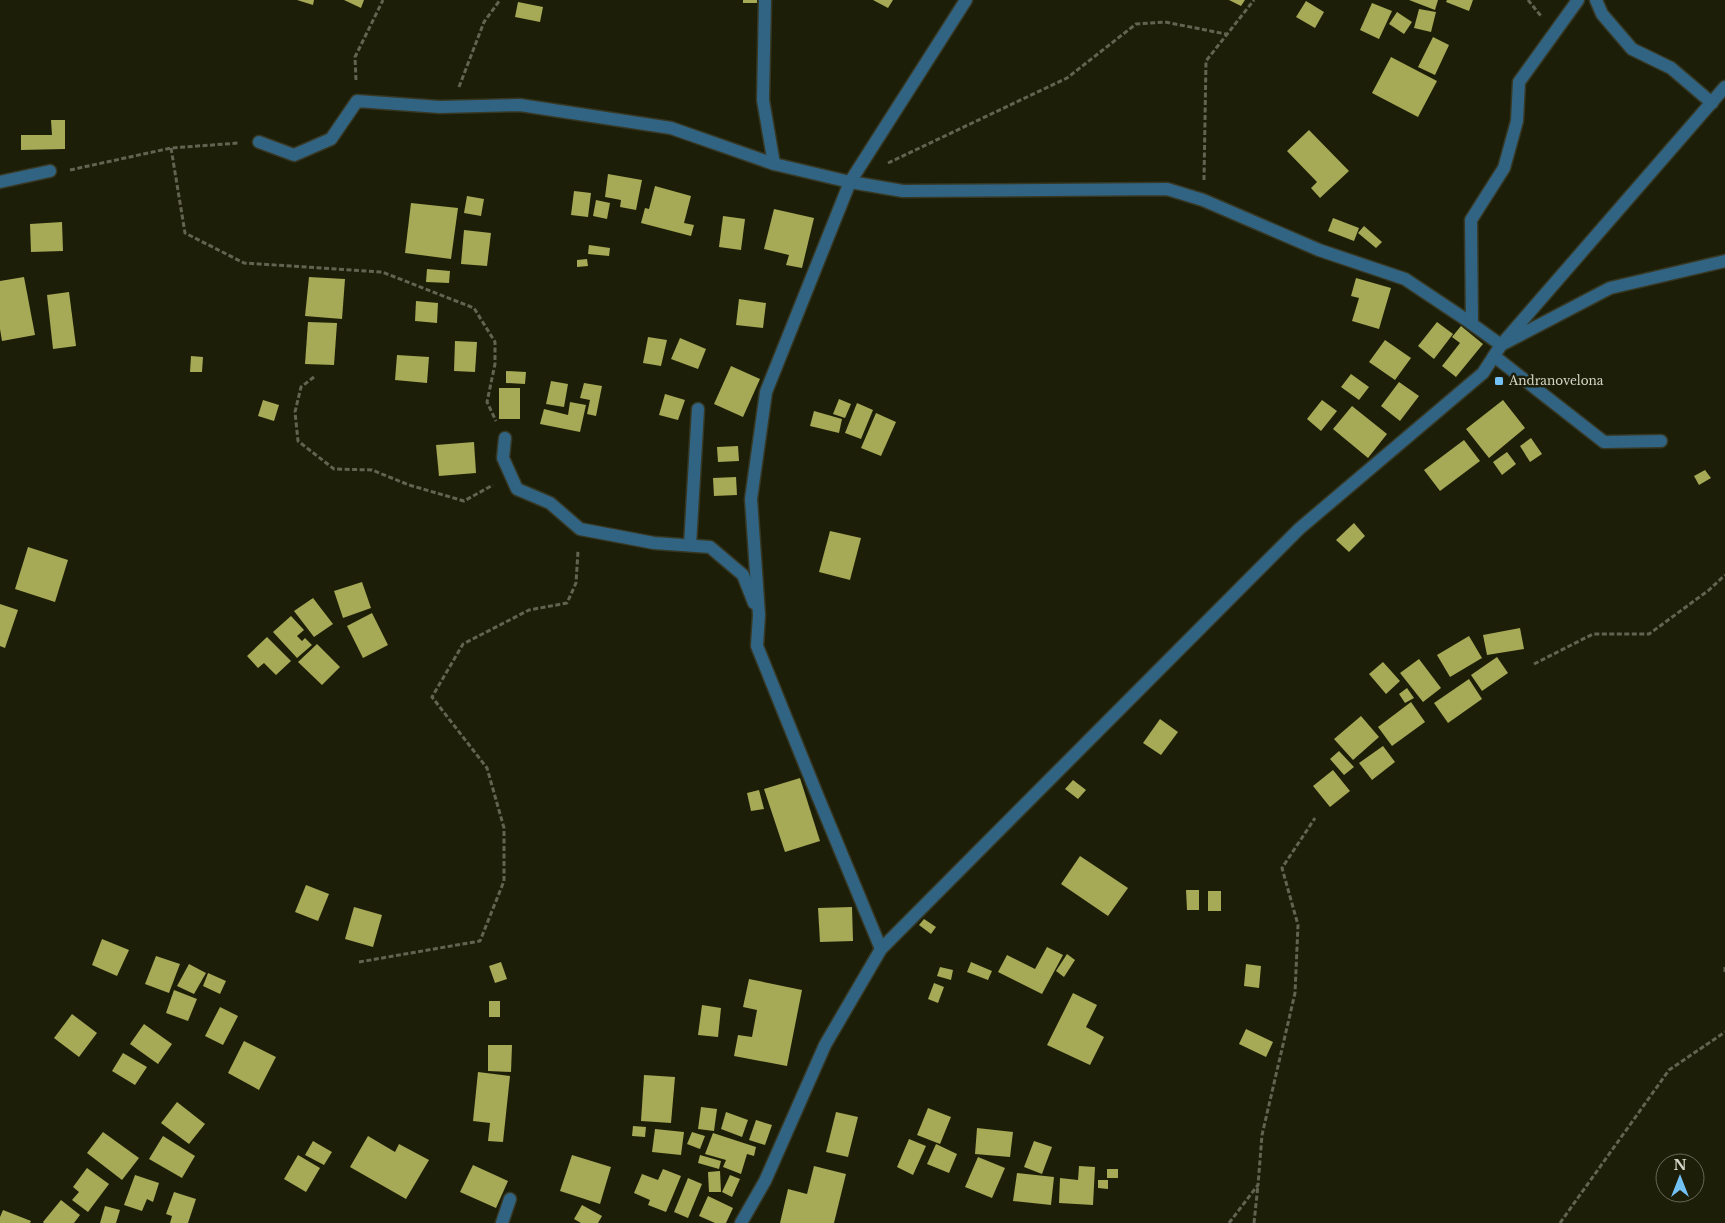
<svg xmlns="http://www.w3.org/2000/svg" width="1725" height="1223" viewBox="0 0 1725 1223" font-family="'Libre Baskerville',serif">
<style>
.building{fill:#a6a955}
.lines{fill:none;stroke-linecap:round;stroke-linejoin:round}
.minor-casing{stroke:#373823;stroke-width:15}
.path{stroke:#626350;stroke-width:3;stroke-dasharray:5 2.5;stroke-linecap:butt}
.minor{stroke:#316383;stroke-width:12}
.poi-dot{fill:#73c1f5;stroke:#1d1e08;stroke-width:2}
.labels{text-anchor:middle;stroke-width:5;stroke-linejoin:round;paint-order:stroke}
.poi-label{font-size:12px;fill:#d5d6c8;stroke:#1d1e08;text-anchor:start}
</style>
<rect width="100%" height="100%" fill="#1d1e08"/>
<g class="building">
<polygon points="297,0 314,0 313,5"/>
<polygon points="344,0 364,0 361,8"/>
<rect x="743" y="0" width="14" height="3"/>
<polygon points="873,0 893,0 888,8"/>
<polygon points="1229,0 1245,0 1241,6"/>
<polygon points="1409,0 1438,0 1435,10"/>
<polygon points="1447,0 1473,0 1469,11 1446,2"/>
<polygon points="1306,1 1324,12 1315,28 1296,17"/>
<polygon points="518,2 543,7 540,22 515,17"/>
<polygon points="1372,3 1392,11 1379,39 1360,30"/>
<polygon points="1419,9 1436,12 1431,32 1414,28"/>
<polygon points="1397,12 1412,22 1404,34 1389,24"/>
<polygon points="1433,37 1449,45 1435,75 1418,67"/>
<polygon points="1391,57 1437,81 1418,117 1372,93"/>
<polygon points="51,120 65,120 65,149 21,150 21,135 52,135"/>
<polygon points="1309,130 1349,171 1320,198 1311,188 1317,182 1287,151"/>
<polygon points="608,174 642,180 636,210 620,207 621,200 605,197"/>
<polygon points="655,186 691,196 684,223 694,225 691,236 641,223 645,208 649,209"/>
<polygon points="574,191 591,193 588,217 571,215"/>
<polygon points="467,196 484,199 481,216 464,213"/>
<polygon points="596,200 610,203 607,219 593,216"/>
<polygon points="411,203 458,208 451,259 405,253"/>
<polygon points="774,209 814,218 802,268 786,265 789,255 764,249"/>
<polygon points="723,216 745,219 741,250 719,247"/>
<polygon points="1333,218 1359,228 1354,241 1328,231"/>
<polygon points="62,222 63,251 31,252 30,224"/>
<polygon points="1364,226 1382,242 1376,248 1358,233"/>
<polygon points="464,230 491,233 487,266 461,264"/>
<polygon points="589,245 610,248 609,256 588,254"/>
<polygon points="587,259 588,266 577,267 577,260"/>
<polygon points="427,269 450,271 449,283 426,282"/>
<polygon points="24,277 35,335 2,341 0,329 0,281"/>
<polygon points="309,277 345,279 342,319 305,316"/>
<polygon points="1356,278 1391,288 1379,329 1352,321 1359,298 1351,296"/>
<polygon points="69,292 76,346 53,349 47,295"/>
<polygon points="739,299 766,303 763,328 736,325"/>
<polygon points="416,301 438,303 437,323 415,321"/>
<polygon points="308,322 337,323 334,365 305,364"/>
<polygon points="1437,322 1453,334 1434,359 1418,346"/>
<polygon points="1461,326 1483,344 1456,377 1442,366 1460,343 1452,337"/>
<polygon points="648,337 667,340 661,366 643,363"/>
<polygon points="680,338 706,349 698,369 671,359"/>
<polygon points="1385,340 1411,358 1395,380 1369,362"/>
<polygon points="455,341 477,342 475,372 454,371"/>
<polygon points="397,355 429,357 427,383 395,380"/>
<polygon points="191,356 203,357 202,372 190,372"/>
<polygon points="731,366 760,379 743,417 714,404"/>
<polygon points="506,371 526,372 525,384 506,383"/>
<polygon points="1351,374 1369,387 1359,400 1341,387"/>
<polygon points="551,381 568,384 564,407 546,404"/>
<polygon points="1399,382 1419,396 1400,421 1381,406"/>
<polygon points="584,383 602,386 596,416 587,414 590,400 580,398"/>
<rect x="499" y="388" width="21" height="31"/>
<polygon points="665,394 685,400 678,420 659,415"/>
<polygon points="839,399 851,404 845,418 833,414"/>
<polygon points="263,400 279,405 274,421 258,416"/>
<polygon points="1322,400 1337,411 1321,431 1307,419"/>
<polygon points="1503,400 1525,428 1489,458 1466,429"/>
<polygon points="570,402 586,405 580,432 540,424 544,409 568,415"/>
<polygon points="857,403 873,410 861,439 845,433"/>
<polygon points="1352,406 1387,434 1368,458 1333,429"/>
<polygon points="814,411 842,419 839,433 810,426"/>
<polygon points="876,413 896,422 881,456 861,448"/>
<polygon points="1531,438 1542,454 1530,462 1520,446"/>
<polygon points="1464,440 1480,461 1440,491 1424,470"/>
<polygon points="474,442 476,473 439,476 436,445"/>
<polygon points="738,446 739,461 718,462 717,447"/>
<polygon points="1507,452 1516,464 1502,475 1493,462"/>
<polygon points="1705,470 1711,478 1699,485 1694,476"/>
<polygon points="736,477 737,495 714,496 713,478"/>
<polygon points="1354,523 1365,536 1349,552 1336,540"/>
<polygon points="830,531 861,538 850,580 819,572"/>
<polygon points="28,547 68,560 55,602 15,589"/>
<polygon points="362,582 371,608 343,618 334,591"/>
<polygon points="313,598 333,624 314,637 294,611"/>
<polygon points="0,604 18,610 5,648 0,646"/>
<polygon points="372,613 388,645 363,658 347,626"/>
<polygon points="291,616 304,630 297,636 302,641 305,638 312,645 297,658 273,632"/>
<polygon points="1520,628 1524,649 1487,655 1483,635"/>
<polygon points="1469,636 1482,658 1450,677 1437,655"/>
<polygon points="267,637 291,661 276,675 264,663 258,668 247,656"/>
<polygon points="317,644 340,667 322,685 298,662"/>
<polygon points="1497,657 1508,673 1482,691 1471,675"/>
<polygon points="1419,659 1441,688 1423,702 1400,673"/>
<polygon points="1383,662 1400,681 1386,694 1369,674"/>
<polygon points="1469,679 1482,699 1448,723 1434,703"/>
<polygon points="1407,688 1414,698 1405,703 1399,694"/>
<polygon points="1411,702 1425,722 1392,746 1378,727"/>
<polygon points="1361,716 1379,737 1353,760 1334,739"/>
<polygon points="1160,719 1178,732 1161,755 1143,743"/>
<polygon points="1383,746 1395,762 1372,780 1359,763"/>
<polygon points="1339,751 1354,767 1344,775 1330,759"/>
<polygon points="1333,770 1350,791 1330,807 1313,786"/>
<polygon points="800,778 820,841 785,852 764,789"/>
<polygon points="1073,780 1086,790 1078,799 1065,789"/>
<polygon points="759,790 764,809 751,811 747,793"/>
<polygon points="1080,856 1128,888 1108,916 1061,884"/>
<polygon points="306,885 329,894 318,921 295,912"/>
<polygon points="1186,890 1199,890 1199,910 1187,910"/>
<rect x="1208" y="891" width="13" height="20"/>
<polygon points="354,907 382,915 373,947 345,939"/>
<polygon points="852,907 853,941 820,942 818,908"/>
<polygon points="924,919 936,927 931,934 919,925"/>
<polygon points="102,939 129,950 117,976 92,965"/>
<polygon points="1047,947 1063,955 1042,994 998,972 1007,955 1035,969"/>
<polygon points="1067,954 1075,960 1064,977 1056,971"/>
<polygon points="156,956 180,964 169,993 145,984"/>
<polygon points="501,962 507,979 495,983 489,966"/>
<polygon points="971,962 992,971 988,980 967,972"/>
<polygon points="189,964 206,973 194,994 177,986"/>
<polygon points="1246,964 1261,966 1259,988 1244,986"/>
<polygon points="940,967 953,970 951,980 937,976"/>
<polygon points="208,973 226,981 220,994 203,986"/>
<polygon points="749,979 802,990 787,1066 734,1056 738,1035 752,1037 757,1010 743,1007"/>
<polygon points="934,983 944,987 938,1003 928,999"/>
<polygon points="174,990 197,999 188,1021 166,1013"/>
<polygon points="1073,993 1097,1005 1086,1027 1104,1037 1090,1065 1047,1045"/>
<rect x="489" y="1001" width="11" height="16"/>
<polygon points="702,1005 721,1008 718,1037 698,1035"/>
<polygon points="220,1007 238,1016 223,1045 205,1036"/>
<polygon points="72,1014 97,1033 79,1057 54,1038"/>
<polygon points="144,1024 172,1044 158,1064 130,1044"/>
<polygon points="1246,1029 1273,1042 1266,1057 1239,1044"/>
<polygon points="244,1041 276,1057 259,1090 228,1073"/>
<polygon points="488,1045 512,1045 511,1072 488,1071"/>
<polygon points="123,1053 147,1067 135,1085 112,1071"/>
<polygon points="478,1072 510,1076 503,1142 488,1141 490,1123 473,1121"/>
<polygon points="644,1075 675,1077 671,1123 641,1121"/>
<polygon points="177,1102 205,1124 189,1144 161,1123"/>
<polygon points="701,1107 717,1109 714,1131 698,1129"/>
<polygon points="928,1108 951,1117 940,1144 917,1135"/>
<polygon points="726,1112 748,1120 742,1137 721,1129"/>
<polygon points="836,1112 858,1117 848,1157 826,1152"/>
<polygon points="756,1120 772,1125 765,1145 749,1140"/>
<polygon points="633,1126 646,1127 645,1137 632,1136"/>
<polygon points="977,1128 1013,1132 1010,1157 975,1154"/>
<polygon points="655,1129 684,1132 681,1155 652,1152"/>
<polygon points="103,1132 139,1158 122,1180 87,1153"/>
<polygon points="692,1132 705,1136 700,1149 687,1144"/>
<polygon points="713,1133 756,1147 754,1156 747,1154 741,1174 723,1167 726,1160 705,1154"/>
<polygon points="163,1136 195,1156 182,1178 149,1159"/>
<polygon points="368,1136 395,1152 399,1144 429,1160 406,1199 350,1167"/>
<polygon points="909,1139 926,1146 913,1175 897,1167"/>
<polygon points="313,1141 332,1152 324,1165 305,1155"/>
<polygon points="1034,1141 1052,1147 1042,1174 1024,1167"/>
<polygon points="936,1144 957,1154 949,1173 927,1164"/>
<polygon points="298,1155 320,1168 306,1192 284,1179"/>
<polygon points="572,1155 611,1167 600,1204 560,1191"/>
<polygon points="700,1155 721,1161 719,1169 698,1163"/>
<polygon points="978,1157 1005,1168 992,1198 965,1187"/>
<polygon points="473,1165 508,1181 496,1208 460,1192"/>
<polygon points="814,1166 846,1174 834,1223 780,1223 788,1189 807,1194"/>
<polygon points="1079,1166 1095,1167 1093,1205 1059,1203 1060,1178 1078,1180"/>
<polygon points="87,1168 109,1184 88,1212 72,1200 79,1192 73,1187"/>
<polygon points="663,1169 681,1176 666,1212 648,1205 650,1200 634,1193 642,1174 658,1180"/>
<rect x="1107" y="1169" width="11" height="9"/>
<polygon points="720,1171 721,1192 709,1192 708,1172"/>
<polygon points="1017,1173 1054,1177 1051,1205 1013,1201"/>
<polygon points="135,1175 159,1183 153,1202 147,1199 142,1211 124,1205"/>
<polygon points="730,1175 740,1179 732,1197 722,1192"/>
<polygon points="688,1178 702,1184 688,1218 674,1212"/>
<polygon points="1098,1180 1108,1180 1108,1189 1098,1188"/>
<polygon points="174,1192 196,1199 188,1223 170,1223 172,1216 166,1214"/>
<polygon points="708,1196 733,1208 726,1223 715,1223 699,1216"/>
<polygon points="61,1200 80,1215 74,1223 44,1223 43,1222"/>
<polygon points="582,1205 602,1216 598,1223 581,1223 574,1219"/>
<polygon points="105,1206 120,1210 116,1223 100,1223"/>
<polygon points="3,1210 31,1221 30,1223 0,1223 0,1217"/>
</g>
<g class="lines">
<g class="minor-casing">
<g id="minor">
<polyline points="765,0 763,100 774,164"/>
<polyline points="1596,0 1602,14 1632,49 1671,68 1712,103"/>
<polyline points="259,142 294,155 331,139 357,101 440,107 520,105 671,128 774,164 850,182 903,191 1167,189 1203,200 1319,250 1405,279 1465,319 1501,345 1610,288 1725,261"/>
<polyline points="0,182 50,171"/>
<polyline points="1472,324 1471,220 1504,168 1517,121 1519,82 1578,0"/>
<polyline points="1494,356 1604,442 1661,441"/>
<polyline points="505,438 503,458 517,489 550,503 580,529 654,543 710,547 743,575 754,603"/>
<polyline points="690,545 698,409"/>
<polyline points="881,949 816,792 757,646 759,615 751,499 766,392 850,182 966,0"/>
<polyline points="502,1223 510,1199"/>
<polyline points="741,1223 765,1181 825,1045 881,949 1299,529 1483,373 1501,345 1725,87"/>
</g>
</g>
<g class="path">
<polyline points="1528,0 1541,16"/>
<polyline points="356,80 355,57 383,0"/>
<polyline points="459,87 484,22 500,0"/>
<polyline points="171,148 185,233 244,263 382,272 474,308 495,342 495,364 487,402 496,421"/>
<polyline points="888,163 1067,78 1136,24 1165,22 1226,34"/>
<polyline points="70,170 171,148 239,143"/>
<polyline points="1204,180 1206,61 1254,0"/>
<polyline points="314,377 301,387 295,412 298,441 334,469 372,470 409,485 464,501 493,485"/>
<polyline points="1534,664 1593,634 1649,634 1709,590 1725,575"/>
<polyline points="359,962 480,941 504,881 504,828 487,768 432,697 463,644 529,610 567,603 576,583 578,551"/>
<polyline points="1725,967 1725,974"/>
<polyline points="1229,1223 1258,1185 1262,1135 1295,993 1298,925 1282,868 1315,818"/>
<polyline points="1254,1223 1258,1185"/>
<polyline points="1560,1223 1669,1070 1725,1032"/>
</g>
<use href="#minor" class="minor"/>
</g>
<rect class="poi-dot" x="1494" y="376" width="10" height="10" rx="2.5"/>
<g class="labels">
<g class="poi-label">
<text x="1509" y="385">Andranovelona</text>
</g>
</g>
<g transform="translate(1680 1178)"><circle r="24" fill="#1d1e08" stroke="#676855"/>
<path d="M0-4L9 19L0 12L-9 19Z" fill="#73c1f5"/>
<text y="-8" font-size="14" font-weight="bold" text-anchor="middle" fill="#d5d6c8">N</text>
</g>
</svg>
